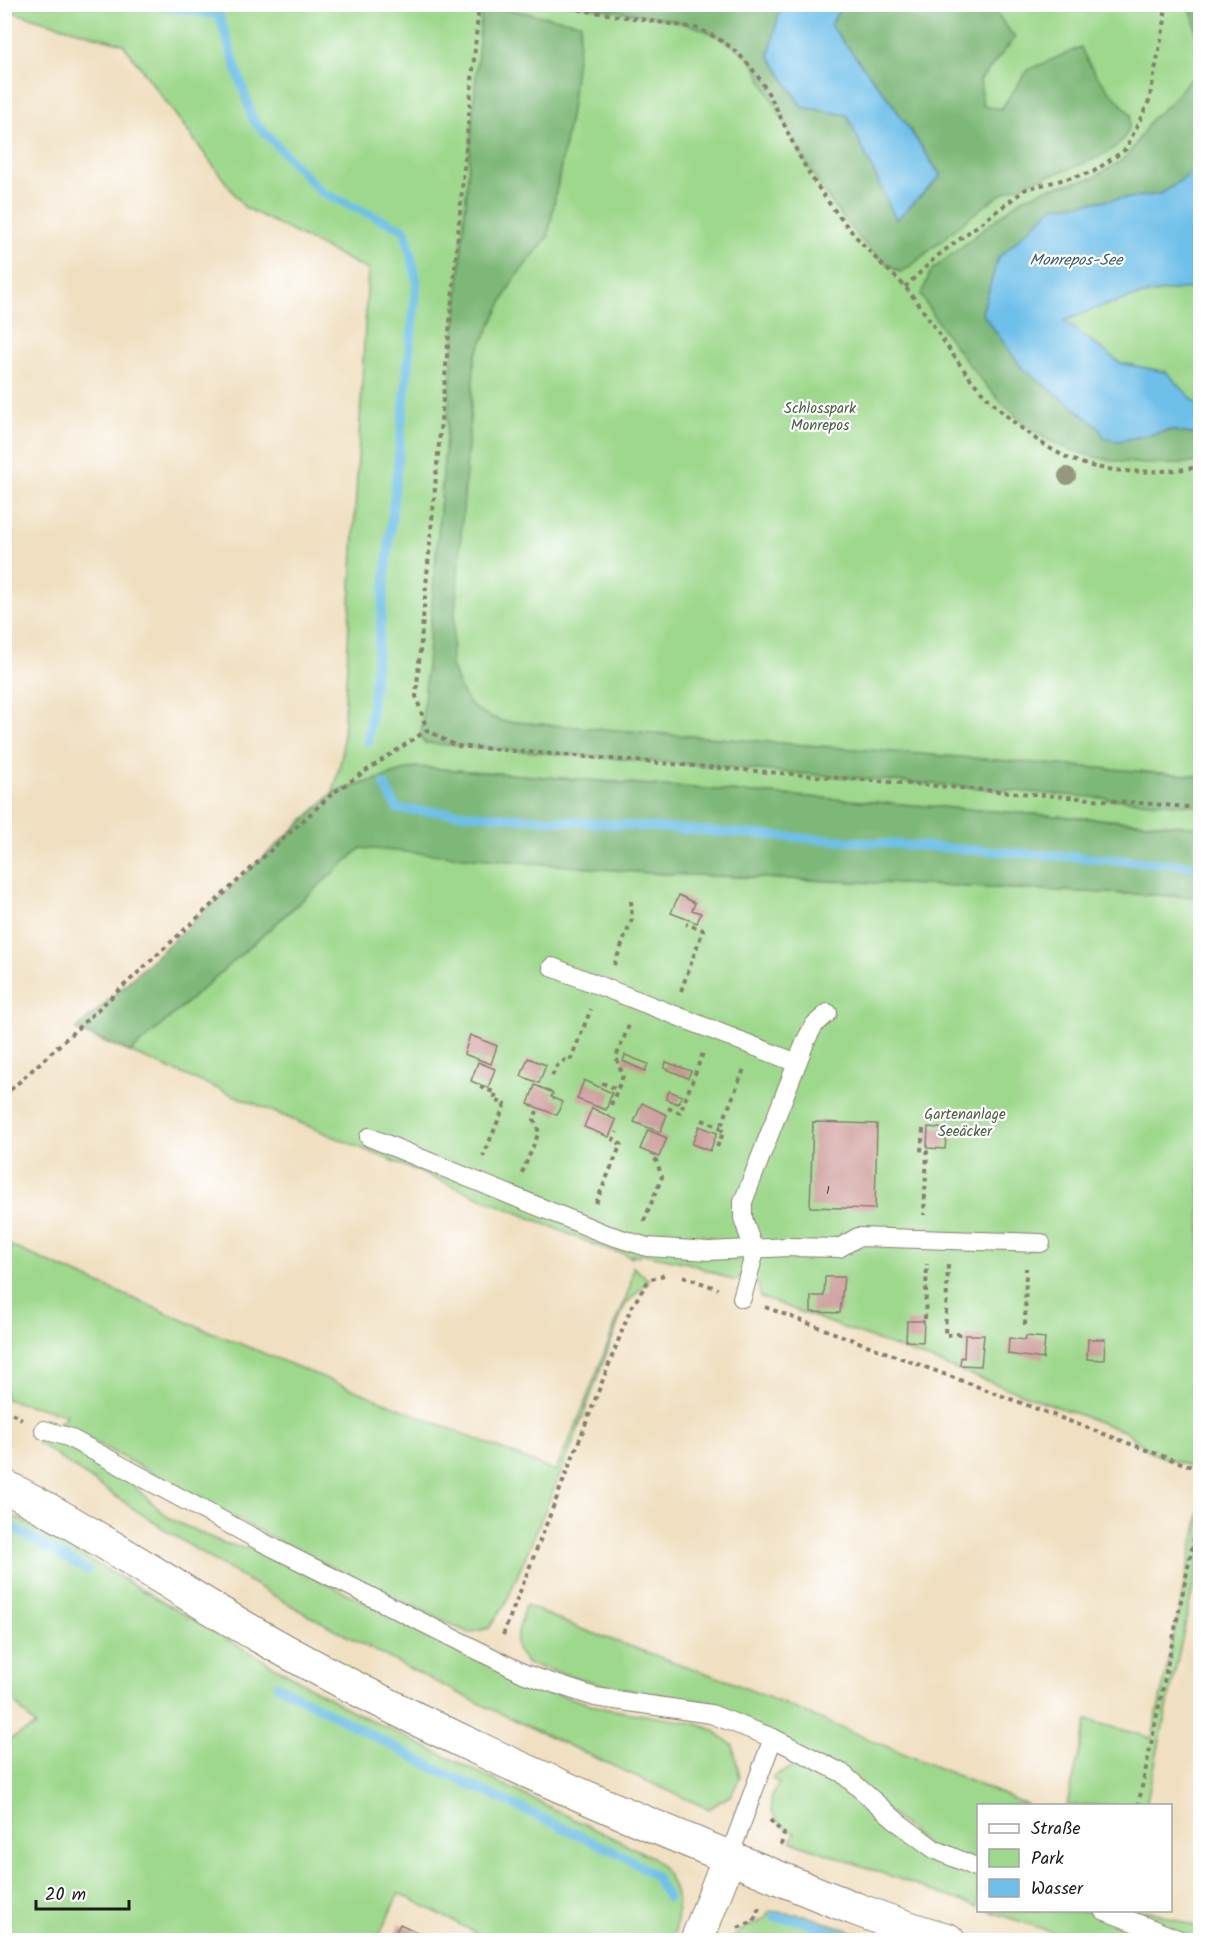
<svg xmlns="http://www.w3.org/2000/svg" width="1205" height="1945" viewBox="0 0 1205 1945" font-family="Kalam,sans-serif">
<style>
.green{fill:#9ed88c;stroke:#5d7a54;stroke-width:1.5}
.forest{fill:#7eb878;stroke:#4d6a4a;stroke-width:1.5}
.water{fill:#6ebfe9;stroke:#456e82;stroke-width:1.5}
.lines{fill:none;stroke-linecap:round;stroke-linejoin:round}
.stream{stroke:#6ebfe9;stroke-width:9}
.building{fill:#ca9694}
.lane-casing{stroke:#867e6e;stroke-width:20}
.street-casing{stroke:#867e6e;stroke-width:35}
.secondary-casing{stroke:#867e6e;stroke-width:35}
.path{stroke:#867e6e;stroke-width:4;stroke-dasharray:4.5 4.5;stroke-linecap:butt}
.lane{stroke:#fff;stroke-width:18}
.street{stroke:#fff;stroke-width:33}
.secondary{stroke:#fff;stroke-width:33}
.tree{fill:#95987b}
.labels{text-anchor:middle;stroke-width:4.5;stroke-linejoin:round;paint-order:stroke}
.number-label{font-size:12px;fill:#483a3a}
.park-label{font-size:15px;fill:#4a5e43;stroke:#fff}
.water-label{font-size:16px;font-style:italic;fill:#3d5d6e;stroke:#fff}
</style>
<rect width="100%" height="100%" fill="#fff"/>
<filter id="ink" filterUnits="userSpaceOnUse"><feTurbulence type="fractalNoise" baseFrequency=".0167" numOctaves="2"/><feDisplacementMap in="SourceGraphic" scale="12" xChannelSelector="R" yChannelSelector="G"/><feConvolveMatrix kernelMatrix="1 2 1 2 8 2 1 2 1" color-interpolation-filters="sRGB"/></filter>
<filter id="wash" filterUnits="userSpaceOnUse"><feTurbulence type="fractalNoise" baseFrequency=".008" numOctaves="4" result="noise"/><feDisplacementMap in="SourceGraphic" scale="24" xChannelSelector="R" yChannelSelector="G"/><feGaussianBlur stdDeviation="1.35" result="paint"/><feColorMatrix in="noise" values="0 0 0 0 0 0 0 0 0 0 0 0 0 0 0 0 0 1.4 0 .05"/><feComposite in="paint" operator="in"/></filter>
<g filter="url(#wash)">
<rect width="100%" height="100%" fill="#f0dfc0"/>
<g class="green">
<polygon points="4,5 1200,5 1200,827 416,767 333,793 342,756 368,270 244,207 123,44 5,10"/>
<polygon points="361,848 440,849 647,873 1200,897 1200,1470 1152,1453 1126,1432 760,1297 758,1283 741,1276 735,1281 688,1263 640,1253 639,1256 632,1255 632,1258 625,1254 605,1249 76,1030 132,1051"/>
<polygon points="4,1243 211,1332 555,1471 575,1428 630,1287 633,1267 649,1280 625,1305 569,1453 506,1603 489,1628 469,1633 295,1550 59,1423 67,1415 5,1399"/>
<path d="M46,1435L125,1478L170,1519L223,1543L263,1552L538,1688L606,1709L694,1723L713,1730L733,1746L740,1778L731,1795L709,1809C545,1736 384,1662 230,1570C163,1531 101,1486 37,1442Z"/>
<polygon points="1200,1510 1200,1556 1146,1805 1067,1805 1087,1720 1152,1738"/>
<path d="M5,1511L350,1710L654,1858C679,1883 682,1907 673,1940H490L399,1893L377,1940H5V1742L36,1726L5,1692Z"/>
<path d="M525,1605L581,1629L731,1682L1028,1805L978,1806V1907L791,1841L795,1833C774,1824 762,1804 779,1784L772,1778C821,1739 864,1813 900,1836C908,1842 921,1844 930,1848L857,1785L711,1714L720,1704L611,1687L528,1664L517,1650L516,1641Z"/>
<polygon points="770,1911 803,1915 878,1940 729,1940 745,1928 765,1919"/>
<polygon points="988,1911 1151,1911 1200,1928 1200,1940 1077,1940"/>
</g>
<g class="forest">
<path d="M482,5L581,23L571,111L548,237L514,279L475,356L451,665C464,700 466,709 502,721L1200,776V806L425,743L421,738Z"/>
<path d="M576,5H781L769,55L802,107L847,115L896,219L941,176L891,102L831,26L841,5H986L995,11L1015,38L980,80L983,106L1001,109L1028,70L1081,47C1092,76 1112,92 1131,115C1130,120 1130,128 1127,133C1109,167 1029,175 997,197C966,218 937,245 908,268L900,272C840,240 784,124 754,64C713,16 635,15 576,5Z"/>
<polygon points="1190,5 1200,5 1200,46"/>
<path d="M1200,68V167L1161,194L1053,207L1022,368L1098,426L1136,438L1171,430L1200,436V462C1152,468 1091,463 1047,439C1004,416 945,338 921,295L931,271L1022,199L1046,189L1093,178L1121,161L1131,151L1152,118L1168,105Z"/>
<polygon points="416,767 1200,827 1200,897 647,873 361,848 131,1052 76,1030 333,793"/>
</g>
<g class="water">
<polygon points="781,5 841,5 831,26 891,102 941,176 896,220 847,115 802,107 769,55"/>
<path d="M1200,167V288C1154,289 1106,303 1064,321L1121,363L1166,372L1200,407V436L1171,430L1119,441L1105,439L1098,426L1022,368L982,313L998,258L1053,207L1161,194Z"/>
</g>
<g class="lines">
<g class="stream">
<polyline points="148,4 219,15 253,120 321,192 405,230 417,281 368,742"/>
<polyline points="384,784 397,809 1200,866"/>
<polyline points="4,1523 87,1570"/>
<polyline points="277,1685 436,1769 624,1856 655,1876 668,1898"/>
<polyline points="774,1917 799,1920 860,1940"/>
</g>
</g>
<g id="blocks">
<g class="building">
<polygon points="679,895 695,903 692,910 701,913 697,923 671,913"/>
<polygon points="470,1035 497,1046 491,1064 464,1054"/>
<polygon points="625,1055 648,1064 645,1071 623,1061"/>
<polygon points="528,1058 546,1065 539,1083 521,1076"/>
<polygon points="478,1062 495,1069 488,1088 471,1081"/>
<polygon points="666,1062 691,1071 688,1078 664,1068"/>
<polygon points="584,1080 612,1093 606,1110 577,1099"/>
<polygon points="535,1085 553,1093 551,1097 562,1102 557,1115 528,1104"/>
<polygon points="669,1091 682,1096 678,1104 666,1099"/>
<polygon points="642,1103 667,1115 660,1132 634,1122"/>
<polygon points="592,1108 616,1120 609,1137 584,1127"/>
<polygon points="813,1122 877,1124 875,1209 810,1207"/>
<polygon points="699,1126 717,1133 710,1151 692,1144"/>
<polygon points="928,1127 947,1129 945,1149 927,1148"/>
<polygon points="648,1130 667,1138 659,1157 640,1149"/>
<polygon points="825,1277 844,1277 840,1313 811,1312 811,1296 824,1296"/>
<polygon points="907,1321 924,1321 923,1342 906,1341"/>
<polygon points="965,1335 984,1335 981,1366 960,1365 961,1357 964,1358"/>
<polygon points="1026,1336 1045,1338 1043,1359 1008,1354 1009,1338 1025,1340"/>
<polygon points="1088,1339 1105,1339 1104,1360 1087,1359"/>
<polygon points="400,1924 433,1940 392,1940"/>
</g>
</g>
</g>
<g filter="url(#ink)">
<use href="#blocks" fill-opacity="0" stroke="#867e6e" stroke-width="1.5"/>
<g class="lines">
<g class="lane-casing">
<g id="lane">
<polyline points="552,967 797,1063"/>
<polyline points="369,1137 603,1233 647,1247 709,1251 788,1247 839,1248 858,1237 1041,1243"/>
<polyline points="753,1248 743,1218 743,1202 806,1040 814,1025 828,1013"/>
<polyline points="742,1298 756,1248"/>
<polyline points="44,1430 68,1437 262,1542 525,1674 595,1697 711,1714 773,1738 842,1773 899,1823 934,1849 978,1868"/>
<polyline points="729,1857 773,1738"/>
<polyline points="1103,1910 1180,1940"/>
</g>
</g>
<g class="street-casing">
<polyline id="street" points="697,1940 729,1857"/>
</g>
<g class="secondary-casing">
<path id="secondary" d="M4,1486C92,1531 173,1587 259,1636C407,1720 564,1790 721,1854C795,1884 872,1919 948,1940"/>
</g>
<g class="path">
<polyline points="479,4 416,696 427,730 456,746 1200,808"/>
<path d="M543,4L696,28C769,56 775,121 814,181C830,206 850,231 870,252C881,265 895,275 906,288C933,321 954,362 984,394C1012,423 1056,460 1096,467C1130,474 1167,472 1200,467"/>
<polyline points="905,287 936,257 1026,189 1093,172 1126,149 1149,101 1165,20 1165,4"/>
<polyline points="614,965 632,919 631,901"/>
<polyline points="681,991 703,930 686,924"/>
<polyline points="552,1076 557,1066 565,1060 570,1061 591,1009"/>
<polyline points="602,1083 617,1089"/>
<polyline points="480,1087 496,1093 494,1100 505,1104 483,1157"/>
<polyline points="4,1096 333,793 427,730"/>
<polyline points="611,1105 623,1076 616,1057 630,1023"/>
<polyline points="668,1108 680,1113 703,1053"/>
<polyline points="702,1120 721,1127"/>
<polyline points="923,1129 921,1152 927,1152 924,1215"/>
<polyline points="717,1147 724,1131 720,1129 744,1069"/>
<polyline points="522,1173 539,1132 534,1119 537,1111"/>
<polyline points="596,1203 621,1144 613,1140 617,1132"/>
<polyline points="644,1221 662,1177 656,1160 651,1157"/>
<polyline points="948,1265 945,1335 962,1334"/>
<polyline points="683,1276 718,1289"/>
<polyline points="765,1307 1200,1470"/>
<polyline points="925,1319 927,1264"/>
<polyline points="1025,1325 1026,1268"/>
<polyline points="4,1409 22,1419"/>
<polyline points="503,1635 631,1308 649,1280 664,1275"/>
<polyline points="1138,1806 1200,1510"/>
<polyline points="770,1820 784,1834 781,1845"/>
<polyline points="738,1928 754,1921 760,1905"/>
</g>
<use href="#lane" class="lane"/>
<use href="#street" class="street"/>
<use href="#secondary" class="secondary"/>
</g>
<circle class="tree" cx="1067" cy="476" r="9"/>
</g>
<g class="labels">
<g class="number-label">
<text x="828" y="1194">1</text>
</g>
<g class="park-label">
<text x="820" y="413">Schlosspark<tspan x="820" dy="17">Monrepos</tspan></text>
<text x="965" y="1119">Gartenanlage<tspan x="965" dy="17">Seeäcker</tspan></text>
</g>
<g class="water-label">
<text x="1076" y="265">Monrepos-See</text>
</g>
</g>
<rect width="1205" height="1945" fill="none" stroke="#fff" stroke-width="24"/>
<rect x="977" y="1804" width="195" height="108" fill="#ffffff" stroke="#a4a4a4" stroke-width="1.5"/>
<rect x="989" y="1824" width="30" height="9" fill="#ffffff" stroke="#a4a4a4" stroke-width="1.5"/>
<text x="1031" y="1834" font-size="18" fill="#1c1c1c">Straße</text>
<rect x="989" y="1849" width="30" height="18" fill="#9ed88c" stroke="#a4a4a4" stroke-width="1.5"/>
<text x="1031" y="1864" font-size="18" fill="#1c1c1c">Park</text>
<rect x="989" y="1879" width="30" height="18" fill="#6ebfe9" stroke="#a4a4a4" stroke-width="1.5"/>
<text x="1031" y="1894" font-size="18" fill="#1c1c1c">Wasser</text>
<path d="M36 1900v9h93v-9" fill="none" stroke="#1c1c1c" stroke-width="3"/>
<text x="45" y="1900" font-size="18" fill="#1c1c1c" stroke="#ffffff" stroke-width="4.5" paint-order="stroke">20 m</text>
</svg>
